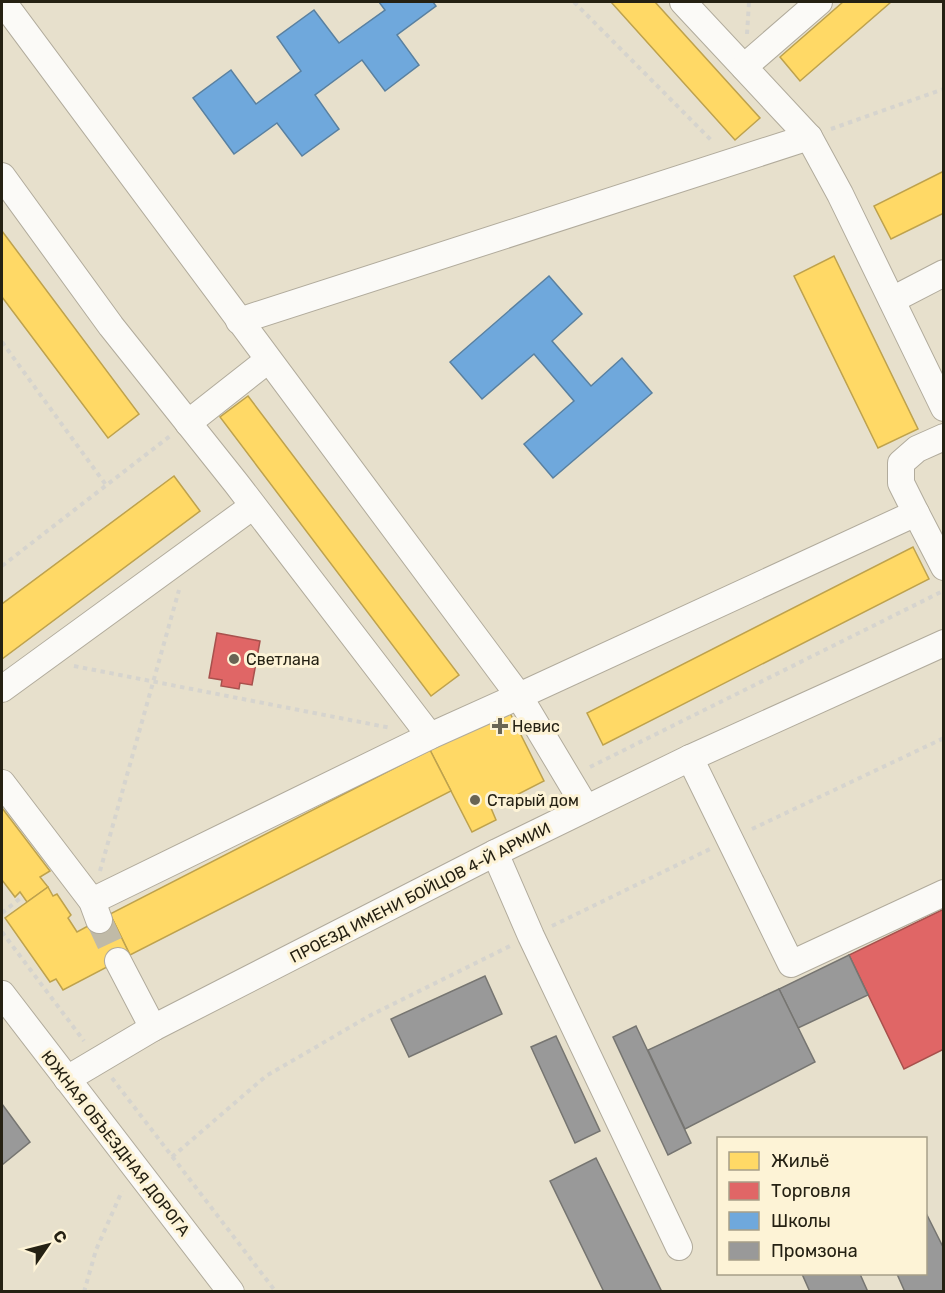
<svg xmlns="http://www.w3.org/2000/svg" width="945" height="1293" viewBox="0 0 945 1293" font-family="Rubik,sans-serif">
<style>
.homes{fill:#ffd966;stroke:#bea24d;stroke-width:1.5}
.shops{fill:#e06666;stroke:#a8514d;stroke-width:1.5}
.schools{fill:#6fa8dc;stroke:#5980a0;stroke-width:1.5}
.industry{fill:#999;stroke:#767571;stroke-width:1.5}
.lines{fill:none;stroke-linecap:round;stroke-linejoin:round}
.minor-tunnel{stroke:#c0baa7;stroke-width:26;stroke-dasharray:26 13;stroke-linecap:butt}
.minor-casing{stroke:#b1ab9c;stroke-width:28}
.path{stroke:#d6d4ce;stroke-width:4;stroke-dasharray:4.5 4.5;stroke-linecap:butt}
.minor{stroke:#fbfaf7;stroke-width:26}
.poi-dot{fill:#696454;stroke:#fdf3d6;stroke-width:2}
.labels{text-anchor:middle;stroke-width:6;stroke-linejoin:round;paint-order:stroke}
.poi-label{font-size:16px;fill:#252113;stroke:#fdf3d6;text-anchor:start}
.street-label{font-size:16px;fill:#252113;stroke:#fdf3d6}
</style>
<rect width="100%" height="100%" fill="#e7e0cc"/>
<g class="homes">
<polygon points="611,2 655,2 760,118 735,140"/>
<polygon points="843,2 891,2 800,81 780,57"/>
<polygon points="944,171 944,213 891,239 874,206"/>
<polygon points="2,231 139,414 108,438 2,297"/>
<polygon points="834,256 918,429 878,448 794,276"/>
<polygon points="248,396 459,675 431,696 220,417"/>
<polygon points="174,476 200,511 2,659 2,604"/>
<polygon points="913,547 929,579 603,745 587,713"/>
<polygon points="509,711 544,781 491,808 496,820 472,832 430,750"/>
<polygon points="430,750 451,791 130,955 110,914"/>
<polygon points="2,808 50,871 40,877 48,887 27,902 20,892 15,897 2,880"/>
<polygon points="48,887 53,896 57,894 71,915 68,918 77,932 110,914 130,955 63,990 56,979 50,982 5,918"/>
</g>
<g class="shops">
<polygon points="217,633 260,641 252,685 240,683 239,689 221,686 222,680 209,678"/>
<polygon points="944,909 944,1049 904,1069 849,955"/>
</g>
<g class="schools">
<polygon points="379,2 433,2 436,6 397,35 419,65 385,91 362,60 315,95 339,129 302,156 277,123 234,154 193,98 231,70 256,104 301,71 277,37 314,10 339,43 385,10"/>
<polygon points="549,276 582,314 552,341 591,386 622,358 652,393 553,478 524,444 574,401 534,354 482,399 450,362"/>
</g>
<g class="industry">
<polygon points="849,955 868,995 798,1028 779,989"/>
<polygon points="485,976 502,1014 409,1057 391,1019"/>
<polygon points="779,989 815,1062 685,1129 648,1050"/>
<polygon points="636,1026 691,1143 668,1155 613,1037"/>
<polygon points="556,1036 600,1131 575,1143 531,1047"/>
<polygon points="2,1104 30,1142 2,1165"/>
<polygon points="596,1158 662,1292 604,1292 550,1181"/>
<polygon points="926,1213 944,1249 944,1292 905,1292 897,1274 926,1274"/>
<polygon points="802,1274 860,1274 868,1292 810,1292"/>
</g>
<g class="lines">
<polyline class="minor-tunnel" points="99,920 118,961"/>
<g class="minor-casing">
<g id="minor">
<polyline points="3,2 519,696 430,736 92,901"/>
<polyline points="683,2 809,137 840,194 944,408"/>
<polyline points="744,67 819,2"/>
<polyline points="2,176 111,326 236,483 430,736"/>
<polyline points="892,300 944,273"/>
<polyline points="239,321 809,137"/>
<polyline points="188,423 268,360"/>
<polyline points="916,513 944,567"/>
<polyline points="2,689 253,506"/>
<polyline points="690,758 791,964 944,893"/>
<polyline points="2,783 92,901 99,920"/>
<polyline points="586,808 519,696 916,513 901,483 901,463 917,449 944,437"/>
<polyline points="495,853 531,936 679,1247"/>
<polyline points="118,961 153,1028"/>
<polyline points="2,994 231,1292"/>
<polyline points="67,1079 153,1028 495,853 690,758 944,643"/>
</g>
</g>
<g class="path">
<polyline points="574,2 713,142"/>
<polyline points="747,34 749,2"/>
<polyline points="831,129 944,89"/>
<polyline points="2,342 106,485"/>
<polyline points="2,566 170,436"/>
<polyline points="74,666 391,728"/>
<polyline points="590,767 943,591"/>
<polyline points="752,829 944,738"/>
<polyline points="100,871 179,590"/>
<polyline points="2,913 23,896"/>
<polyline points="552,926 710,849"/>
<polyline points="2,932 84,1041"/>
<polyline points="112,1078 276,1292"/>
<polyline points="172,1157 266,1076 371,1015 510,946"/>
<polyline points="84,1292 96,1250 122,1191"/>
</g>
<use href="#minor" class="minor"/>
</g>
<g class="poi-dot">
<circle cx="234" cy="659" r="6"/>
<path d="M497 717h6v6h6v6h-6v6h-6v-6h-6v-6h6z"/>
<circle cx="475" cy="800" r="6"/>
</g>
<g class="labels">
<g class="poi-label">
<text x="246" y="665">Светлана</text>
<text x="512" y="732">Невис</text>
<text x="487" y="806">Старый дом</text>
</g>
<g class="street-label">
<text transform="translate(420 892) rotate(-27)" y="6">ПРОЕЗД ИМЕНИ БОЙЦОВ 4-Й АРМИИ</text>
<text transform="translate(116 1143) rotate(52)" y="6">ЮЖНАЯ ОБЪЕЗДНАЯ ДОРОГА</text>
</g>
</g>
<rect width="945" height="1293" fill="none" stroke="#252113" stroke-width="6"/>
<rect x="717" y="1137" width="210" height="138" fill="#fdf3d6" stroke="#a79f88" stroke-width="1.5"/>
<rect x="729" y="1152" width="30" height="18" fill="#ffd966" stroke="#a79f88" stroke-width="1.5"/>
<text x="771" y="1167" font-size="18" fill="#252113">Жильё</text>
<rect x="729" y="1182" width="30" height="18" fill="#e06666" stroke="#a79f88" stroke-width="1.5"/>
<text x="771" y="1197" font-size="18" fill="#252113">Торговля</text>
<rect x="729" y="1212" width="30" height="18" fill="#6fa8dc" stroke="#a79f88" stroke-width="1.5"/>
<text x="771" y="1227" font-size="18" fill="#252113">Школы</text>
<rect x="729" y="1242" width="30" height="18" fill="#999999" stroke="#a79f88" stroke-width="1.5"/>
<text x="771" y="1257" font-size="18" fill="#252113">Промзона</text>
<g transform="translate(48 1245) rotate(55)" stroke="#fdf3d6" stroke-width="4.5" paint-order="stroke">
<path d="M0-4.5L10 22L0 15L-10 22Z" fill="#252113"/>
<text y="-9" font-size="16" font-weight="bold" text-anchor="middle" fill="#252113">С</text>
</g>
</svg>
